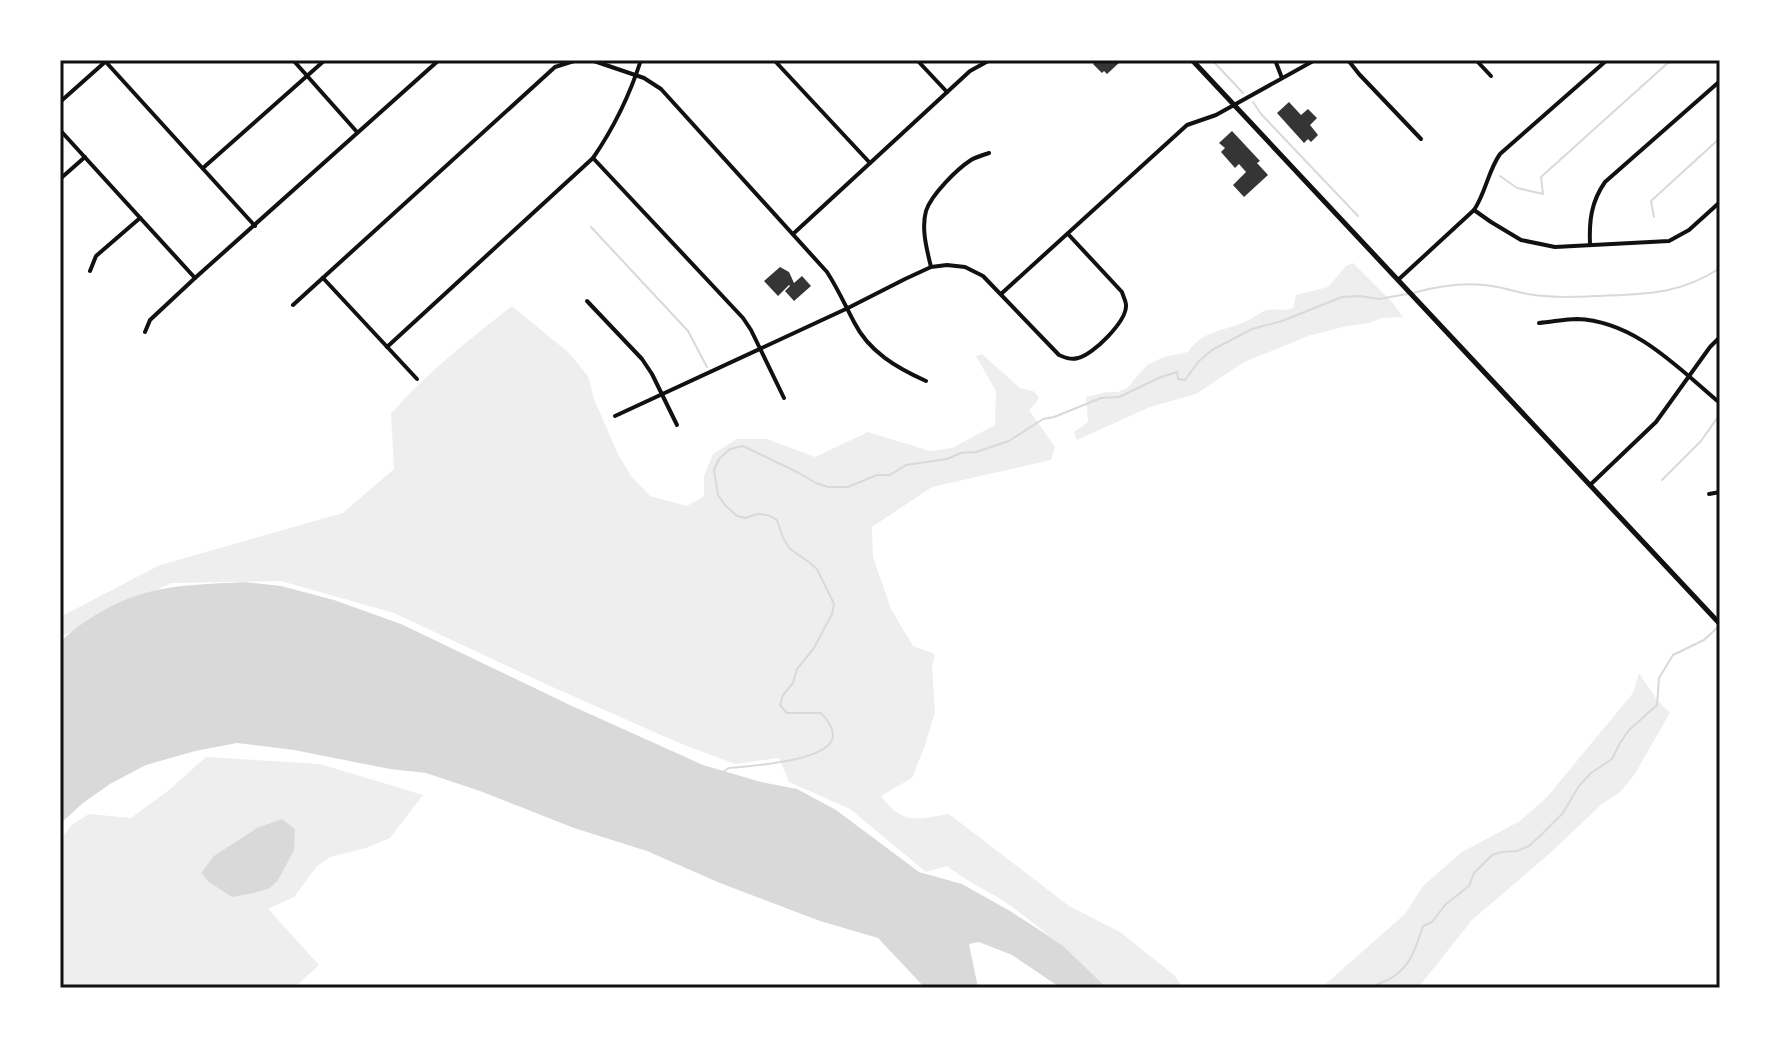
<svg xmlns="http://www.w3.org/2000/svg" width="1780" height="1048" viewBox="0 0 1780 1048" font-family="'Varela Round',sans-serif">
<style>
.green{fill:#eee}
.water{fill:#d9d9d9}
.lines{fill:none;stroke-linecap:round;stroke-linejoin:round}
.stream{stroke:#d9d9d9;stroke-width:2}
.building{fill:#353535}
.minor{stroke:#111;stroke-width:4}
.tertiary{stroke:#111;stroke-width:5}
.neatline{fill:none;stroke:#111;stroke-width:3}
</style>
<rect width="100%" height="100%" fill="#fff"/>
<g class="green">
<path d="M1353,263L1392,302L1403,317L1381,318L1369,323L1347,326L1311,335L1244,362L1196,394L1150,407L1077,440L1074,432L1088,422L1086,397L1106,392H1118L1127,388L1147,365L1164,357L1188,352C1203,329 1228,331 1251,319C1257,316 1261,311 1268,310C1278,308 1281,312 1293,308L1296,295L1328,287L1346,266Z"/>
<path d="M512,306L569,353L588,376L594,399L618,454L631,476L650,496L687,506L704,496V476L713,454L737,439H767L815,457L868,432L930,451L952,448L995,425L996,391L976,356L982,354L1020,388L1033,391L1039,397L1036,403L1029,410L1055,447L1051,460L932,487L872,527L873,557L891,609L913,646L935,654L932,668L935,712L924,748L912,778L881,796C903,826 917,819 949,814L1069,906L1120,932L1174,975L1183,988H1107C1074,956 1039,925 1001,899C982,888 965,880 947,866L926,872L850,809L789,782L779,758L735,764L677,742L550,686L394,613L281,581L171,583L60,637V617L160,565L343,513L394,469L391,414C427,372 469,340 512,306Z"/>
<polygon points="1639,673 1657,700 1670,713 1634,775 1620,792 1602,804 1548,855 1472,920 1418,988 1321,988 1405,914 1423,886 1462,852 1520,821 1547,797 1633,693"/>
<polygon points="206,757 320,764 423,795 390,838 366,848 330,857 317,866 294,897 268,909 319,965 294,988 60,988 60,840 73,824 89,814 131,818 169,790"/>
</g>
<g class="water">
<path d="M244,582L281,586L334,600L401,624L572,706L703,765L761,782L797,789L836,810L919,872L962,884L1010,911L1044,933L1063,946L1107,988H1061L1012,955L979,942L969,944L978,988H925L878,938L820,921L720,883L647,851L574,828L480,791L426,773L390,769L294,750L237,743L195,751L146,765L110,784L83,803L60,824V642C83,620 114,602 145,593C176,584 213,584 244,582Z"/>
<polygon points="282,819 295,829 294,850 278,880 270,888 254,893 232,897 209,882 201,873 214,856 257,828"/>
</g>
<g class="lines">
<g class="stream">
<polyline points="1212,60 1243,93"/>
<polyline points="1253,102 1261,114 1358,216"/>
<polyline points="1500,176 1517,188 1543,194 1541,177 1671,60"/>
<polyline points="1654,217 1651,201 1720,138"/>
<polyline points="591,227 688,331 707,367"/>
<path d="M1413,293C1438,286 1467,282 1492,286C1505,288 1516,292 1528,294C1551,298 1574,297 1596,296C1643,294 1680,295 1720,268"/>
<polyline points="1662,480 1701,441 1720,414"/>
<path d="M724,771L729,768C749,766 834,761 833,735C833,726 826,719 821,713H787L780,705L783,695L793,683L797,669L814,648L832,614L834,604L817,569L809,562L790,549L783,538L777,520L768,515L758,514L745,518L737,516L725,505L718,495L714,470L719,459L730,449L743,446L799,473L816,483L828,487H848L877,475H890L906,465L947,459L961,453L976,452L1009,441L1043,419L1054,417L1101,398L1119,397L1161,377L1177,372L1178,379L1185,380L1199,361L1212,350L1252,329L1282,321L1342,297L1360,296L1379,299L1407,294"/>
<path d="M1372,988C1379,982 1387,982 1394,976C1412,964 1416,946 1423,926L1432,922L1446,904L1469,886L1474,873L1492,855L1502,852L1517,851L1529,846L1543,833L1562,814L1579,786L1591,773L1612,759L1620,743L1629,730L1657,705L1659,678L1673,655L1704,640L1719,626"/>
</g>
</g>
<g class="building">
<polygon points="1094,60 1118,60 1120,62 1107,74 1104,71 1102,73 1093,64 1095,62"/>
<polygon points="1289,102 1301,115 1308,109 1317,118 1310,125 1318,135 1311,142 1308,139 1304,143 1277,113"/>
<polygon points="1232,131 1260,161 1257,163 1268,175 1244,197 1233,185 1246,172 1239,164 1235,168 1221,152 1225,148 1219,143"/>
<polygon points="780,267 789,272 794,283 802,276 811,286 794,301 785,291 790,286 789,285 778,296 764,281"/>
</g>
<g class="lines">
<g class="minor">
<polyline points="293,60 357,132"/>
<path d="M591,60L644,78L661,89L827,272C838,289 845,305 854,322C869,352 897,368 926,381"/>
<polyline points="774,60 870,163"/>
<polyline points="917,60 947,92"/>
<polyline points="1275,60 1282,78"/>
<polyline points="1348,60 1359,74 1421,139"/>
<polyline points="1476,60 1491,76"/>
<polyline points="105,61 255,226"/>
<polyline points="60,102 105,62"/>
<polyline points="60,130 195,278"/>
<polyline points="593,158 743,318 751,330 784,398"/>
<polyline points="203,168 325,60"/>
<polyline points="60,179 85,157"/>
<polyline points="1474,210 1491,222 1521,240 1555,247 1669,241 1689,230 1720,202"/>
<polyline points="793,234 970,71 990,60"/>
<path d="M1590,245C1589,221 1591,202 1605,182L1720,81"/>
<path d="M931,267C927,250 921,229 926,211C931,195 957,169 971,160C976,157 983,155 989,153"/>
<polyline points="90,271 96,256 140,218"/>
<polyline points="323,278 417,379"/>
<path d="M1398,280L1474,210C1486,192 1488,171 1500,154L1607,60"/>
<polyline points="1001,294 1187,125 1216,115 1315,60"/>
<polyline points="587,301 642,359 652,374 677,425"/>
<polyline points="293,305 555,67 577,60"/>
<path d="M1539,323C1552,322 1565,319 1577,319C1635,321 1678,368 1720,403"/>
<polyline points="145,332 150,320 195,278 439,60"/>
<path d="M387,347L593,158C613,129 630,94 641,60"/>
<path d="M615,416L848,308L905,279L931,267L947,265L965,267L983,276L1059,355C1066,358 1071,360 1078,358C1093,355 1127,321 1126,305C1126,301 1123,296 1122,292L1068,234"/>
<polyline points="1590,485 1656,422 1710,347 1720,337"/>
<polyline points="1709,494 1720,492"/>
</g>
<polyline class="tertiary" points="1192,60 1720,624"/>
</g>
<rect width="1780" height="1048" fill="none" stroke="#ffffff" stroke-width="124"/>
<rect x="62" y="62" width="1656" height="924" class="neatline"/>
</svg>
